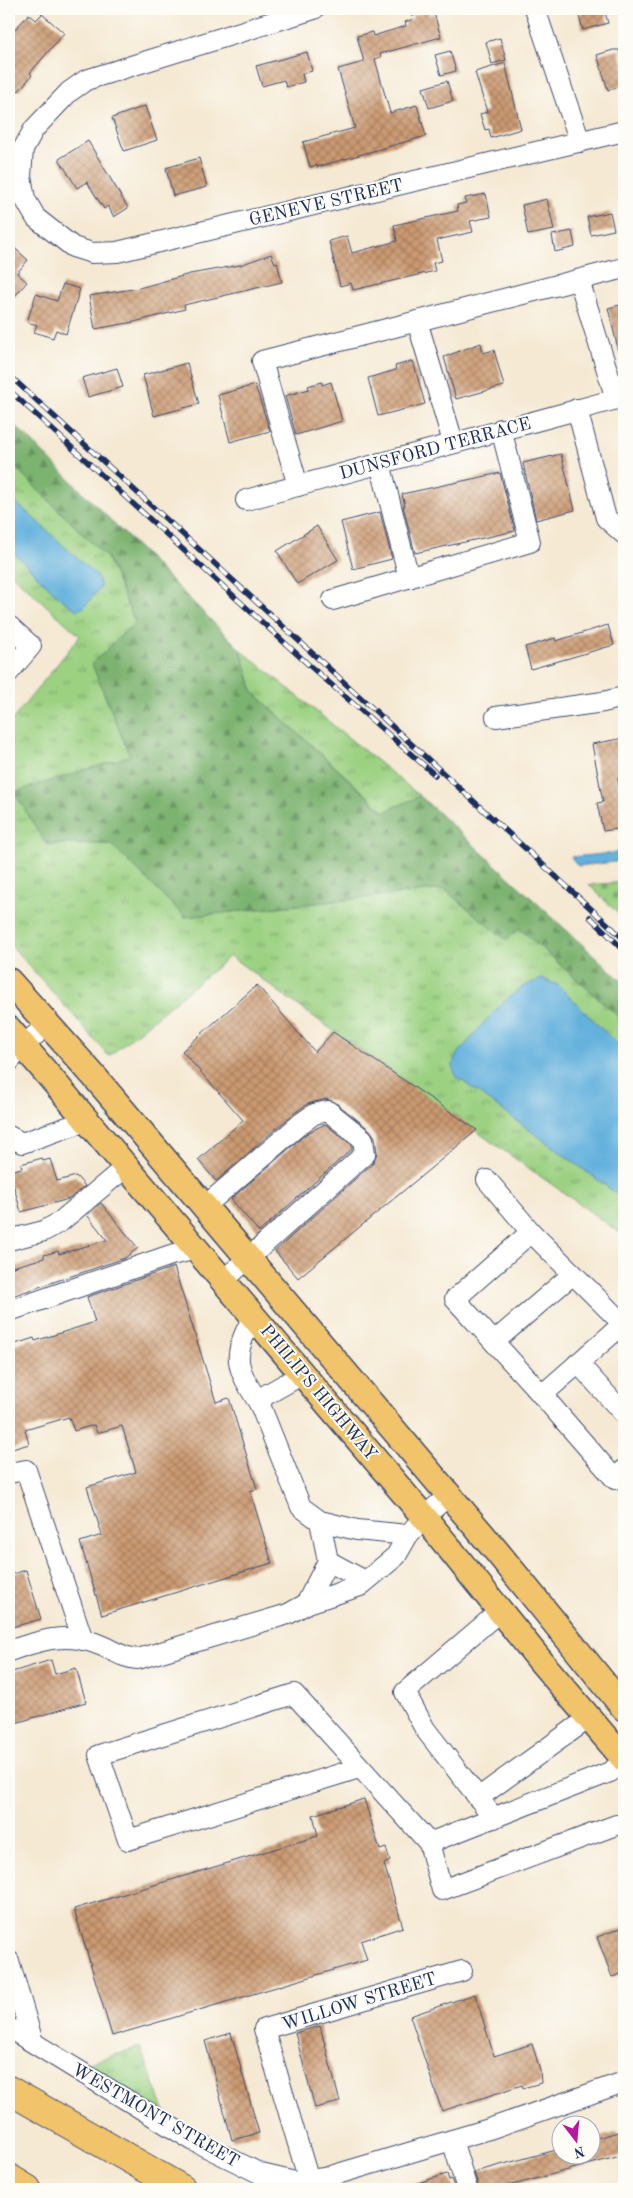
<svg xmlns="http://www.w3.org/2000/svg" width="633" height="2198" viewBox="0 0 633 2198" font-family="'Old Standard TT',serif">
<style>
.grass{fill:url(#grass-tufts);stroke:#5c8070}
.forest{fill:url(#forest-firs);stroke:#4c7167}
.cemetery{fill:url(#cemetery-stones);stroke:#5c8070}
.water{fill:#63b1dd;stroke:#3f709e}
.building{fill:url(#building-cross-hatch)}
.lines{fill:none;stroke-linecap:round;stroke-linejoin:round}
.minor-casing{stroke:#3c4b70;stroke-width:22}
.major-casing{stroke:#3c4b70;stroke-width:28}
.highway-casing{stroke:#3c4b70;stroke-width:30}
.minor{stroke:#fff;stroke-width:20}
.major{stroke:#f1c36a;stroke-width:25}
.highway{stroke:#f1c36a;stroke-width:28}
.rail-casing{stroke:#1b2f5e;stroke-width:5.5}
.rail{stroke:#fdfcf7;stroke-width:4;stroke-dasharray:11;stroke-linecap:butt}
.labels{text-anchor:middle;stroke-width:4;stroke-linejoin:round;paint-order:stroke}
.street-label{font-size:18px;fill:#1b2f5e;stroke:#fdfcf7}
</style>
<defs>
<pattern id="grass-tufts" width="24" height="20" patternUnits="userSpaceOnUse" patternTransform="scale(1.25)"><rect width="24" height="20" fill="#9cd182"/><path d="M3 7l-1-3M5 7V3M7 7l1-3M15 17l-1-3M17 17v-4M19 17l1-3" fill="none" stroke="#7eaa6e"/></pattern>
<pattern id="forest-firs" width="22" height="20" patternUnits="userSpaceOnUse" patternTransform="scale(1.25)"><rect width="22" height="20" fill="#7db370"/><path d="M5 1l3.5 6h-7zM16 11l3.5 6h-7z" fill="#66925f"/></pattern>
<pattern id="cemetery-stones" width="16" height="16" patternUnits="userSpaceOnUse" patternTransform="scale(1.25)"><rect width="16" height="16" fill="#9cd182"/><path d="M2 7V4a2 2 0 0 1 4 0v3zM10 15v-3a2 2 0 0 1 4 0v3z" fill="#7eaa6e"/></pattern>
<pattern id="building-cross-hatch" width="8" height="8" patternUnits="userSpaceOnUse" patternTransform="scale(1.25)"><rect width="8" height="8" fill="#cc9a71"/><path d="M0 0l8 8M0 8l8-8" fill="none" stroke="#a57e60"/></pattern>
</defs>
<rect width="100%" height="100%" fill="#fdfcf7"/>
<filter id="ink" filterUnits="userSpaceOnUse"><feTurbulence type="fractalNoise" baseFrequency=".02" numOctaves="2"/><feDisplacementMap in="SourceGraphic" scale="10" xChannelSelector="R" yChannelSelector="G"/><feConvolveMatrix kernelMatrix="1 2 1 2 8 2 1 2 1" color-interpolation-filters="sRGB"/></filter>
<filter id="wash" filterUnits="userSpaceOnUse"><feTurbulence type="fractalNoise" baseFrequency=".0096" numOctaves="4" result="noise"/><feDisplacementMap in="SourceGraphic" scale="20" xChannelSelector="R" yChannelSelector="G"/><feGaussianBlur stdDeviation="1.12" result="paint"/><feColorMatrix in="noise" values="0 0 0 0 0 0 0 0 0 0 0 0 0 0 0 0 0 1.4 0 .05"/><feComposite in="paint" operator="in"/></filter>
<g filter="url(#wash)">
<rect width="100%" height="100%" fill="#f5e9d3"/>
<g class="grass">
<path d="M9,461L107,558L135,622L92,664L130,756L46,844H111L185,917L444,889L506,939L519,928L624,1021V1051L558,985L523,986L495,1012L456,1056L457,1077L624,1199V1236C494,1142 360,1052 230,956L109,1056L9,943V724L80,636L9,572V548L62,600L96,576L9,496Z"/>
<polygon points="241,650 420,796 385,812 253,692"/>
<polygon points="140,2047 166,2115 86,2064"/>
</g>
<polygon class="forest" points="9,419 241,650 253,692 384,812 420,796 624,983 624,1021 519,928 506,940 444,889 185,917 111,844 46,844 14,792 130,756 92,664 135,622 107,558 9,461"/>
<polygon class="cemetery" points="624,882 624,919 589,885"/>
<g class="water">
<polygon points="9,496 97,576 101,587 84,607 77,610 62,600 9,548"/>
<polygon points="624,852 624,861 578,866 571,857"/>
<path d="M543,979L558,985L624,1051V1199L457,1077C452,1069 452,1064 456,1056C478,1031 510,985 543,979Z"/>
</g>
<g id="blocks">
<g class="building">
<polygon points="584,9 604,9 608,23 583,30 579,16"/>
<polygon points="428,11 429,15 434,13 441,37 380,54 381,57 375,59 390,113 417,105 426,136 317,167 317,165 310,167 303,142 355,128 338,69 364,62 357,36 372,32 373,36 406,26 405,22 413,19 412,16"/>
<polygon points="29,14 36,20 42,14 64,33 30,73 32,75 19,91 9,82 9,36"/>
<polygon points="500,38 506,60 492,64 486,42"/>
<polygon points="613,50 619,50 624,66 624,85 608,90 597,55"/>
<polygon points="450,51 456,71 441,75 435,55"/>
<polygon points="307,52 312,71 302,74 304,82 286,87 284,80 262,86 256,66"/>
<polygon points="505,63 521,129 491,138 489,129 485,130 480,114 487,112 475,72"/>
<polygon points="447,81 453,101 429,108 423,88"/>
<polygon points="145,106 157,140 124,151 112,118"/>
<polygon points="88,141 128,208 114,217 108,206 104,209 87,182 77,188 59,159"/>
<polygon points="199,158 207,187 173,196 166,168"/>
<polygon points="486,194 491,217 470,221 473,232 437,240 442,261 433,263 435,271 353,290 351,283 340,286 329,241 347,236 352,253 397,241 394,225 458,211 457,205 466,203 465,198"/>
<polygon points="547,199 554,230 528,235 522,205"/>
<polygon points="610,212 614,230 591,235 587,217"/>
<polygon points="572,231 575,247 555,252 552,235"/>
<polygon points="9,243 28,260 17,273 27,282 9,303"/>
<polygon points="271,254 275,263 277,262 282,282 184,305 185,309 134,322 95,329 89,296 139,288 190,274 240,265"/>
<polygon points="63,284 80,289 66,334 56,330 53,338 34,332 37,325 27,322 36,294 57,301"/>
<polygon points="624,304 624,352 619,353 608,308"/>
<polygon points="481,343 483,353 494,350 504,386 456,399 444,357"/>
<polygon points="413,361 425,404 378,416 368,378 396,370 395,366"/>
<polygon points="187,363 199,404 154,416 143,375"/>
<polygon points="117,368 123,387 88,397 82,378"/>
<polygon points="322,382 322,385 331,382 342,421 296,435 285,396 309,389 308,386"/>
<polygon points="255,385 270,431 230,442 218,395"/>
<polygon points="561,454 575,510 536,520 523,463"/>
<polygon points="500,473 515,531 415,553 403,506 405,506 402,494"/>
<polygon points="380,512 392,559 353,569 341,522"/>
<polygon points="317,526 338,560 297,584 277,551"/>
<polygon points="608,625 614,645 531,669 525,647 555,638 556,641"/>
<polygon points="624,738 624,777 618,778 624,828 603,831 597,803 603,802 592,744"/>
<polygon points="257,985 315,1052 333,1032 477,1130 298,1278 275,1251 373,1163 377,1153 375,1137 370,1130 335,1102 326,1099 307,1104 293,1114 216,1181 198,1160 243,1120 182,1051"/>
<polygon points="325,1124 352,1145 352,1149 259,1232 231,1199 307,1133"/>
<polygon points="42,1158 43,1161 50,1159 57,1181 76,1176 85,1186 69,1199 21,1212 14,1187 9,1189 9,1171 22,1168 21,1164"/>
<polygon points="101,1203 138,1248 125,1258 9,1297 9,1268 44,1258 44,1255 58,1251 59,1254 107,1240 87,1215"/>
<polygon points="174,1267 216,1402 229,1398 257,1489 250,1491 272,1563 102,1615 80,1542 102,1535 87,1487 136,1472 122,1426 97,1433 94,1425 74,1431 69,1417 25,1430 29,1444 9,1450 9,1346 34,1338 35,1341 95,1322 87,1297"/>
<polygon points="26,1570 41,1619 9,1628 9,1575"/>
<polygon points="51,1660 55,1674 76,1668 86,1702 9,1725 9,1673"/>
<polygon points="364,1799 380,1850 386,1848 390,1861 384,1864 403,1927 361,1941 367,1960 112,2036 74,1909 318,1836 313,1815"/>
<polygon points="624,1927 624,1973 612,1977 597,1937"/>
<polygon points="475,1994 494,2056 532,2044 540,2070 541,2083 523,2088 522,2085 442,2111 410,2016"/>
<polygon points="320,2026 340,2102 315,2108 295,2033"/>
<polygon points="231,2033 259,2133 232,2140 205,2041"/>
<polygon points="618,2132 624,2155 498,2189 479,2189 474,2172 560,2149 560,2156 590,2156 590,2140"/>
<polygon points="447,2174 449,2180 451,2179 455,2189 409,2189 408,2186"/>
</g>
</g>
</g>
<g filter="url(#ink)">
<use href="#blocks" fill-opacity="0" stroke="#3c4b70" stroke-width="1"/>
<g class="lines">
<g class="minor-casing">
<g id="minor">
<polyline points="314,9 86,80 69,92 34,129 23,149 21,176 25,199 36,218 73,247 92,253 117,252 624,131"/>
<polyline points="535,9 580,142"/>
<polyline points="579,280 616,399"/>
<polyline points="417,321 453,442"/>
<polyline points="577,409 606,518 624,534"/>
<polyline points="380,463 409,578"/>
<polyline points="298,486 262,361 624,268"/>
<polyline points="246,500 624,397"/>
<polyline points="333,600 530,542 501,429"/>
<polyline points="9,626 31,646 9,672"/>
<polyline points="496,717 603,702 624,697"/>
<polyline points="9,1062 23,1045 48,1025"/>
<polyline points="9,1136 22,1143 88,1120"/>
<polyline points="487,1180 531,1232"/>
<polyline points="204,1207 300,1124 314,1114 328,1111 363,1139 365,1154 224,1280"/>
<polyline points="9,1240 44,1231 60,1222 127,1166"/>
<polyline points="9,1311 171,1255 198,1249"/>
<path d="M254,1315C231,1358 235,1365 260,1405"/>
<polyline points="623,1324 542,1395 455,1299 531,1232 624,1325"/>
<polyline points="494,1342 573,1274"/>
<polyline points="578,1363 624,1414"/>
<polyline points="303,1374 264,1396 260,1405 301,1507 320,1521 357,1530 408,1535"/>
<polyline points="542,1395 615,1479 624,1470"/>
<polyline points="9,1473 26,1470 83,1640"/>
<polyline points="328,1561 365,1581"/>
<polyline points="306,1604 328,1561 320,1521"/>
<path d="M9,1651C39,1641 63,1632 95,1643C112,1649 119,1657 138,1659L288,1614L308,1603L360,1586L396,1556L408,1535L424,1517L449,1495"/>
<polyline points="359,1768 128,1840 99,1755 294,1694 429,1843 610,1772 624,1762"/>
<polyline points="478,1798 589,1718"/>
<polyline points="494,1818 425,1729 405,1692 500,1611"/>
<polyline points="429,1843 442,1890 616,1825"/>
<polyline points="9,1961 33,2042"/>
<polyline points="9,2028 194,2141 261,2174 295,2182 324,2178 489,2129 624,2082"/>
<polyline points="452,2140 467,2189"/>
<polyline points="309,2181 264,2029 462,1971"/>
</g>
</g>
<g class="major-casing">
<g id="major">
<polyline points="9,981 93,1075 498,1553 624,1708"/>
<polyline points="9,1029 424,1517 543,1664 624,1759"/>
</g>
</g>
<g class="highway-casing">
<g id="highway">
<polyline points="9,2090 182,2189"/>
<polyline points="9,2178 27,2189"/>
</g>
</g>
<use href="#minor" class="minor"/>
<use href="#major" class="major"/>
<use href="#highway" class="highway"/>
<g class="rail-casing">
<g id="rail">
<polyline points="9,375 624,939"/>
<polyline points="9,390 310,666 435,775"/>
<polyline points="590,917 624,950"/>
</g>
</g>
<use href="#rail" class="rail"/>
</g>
</g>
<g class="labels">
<g class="street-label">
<text transform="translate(326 202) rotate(-13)" y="6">GENEVE STREET</text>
<text transform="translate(435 448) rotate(-15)" y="6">DUNSFORD TERRACE</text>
<text transform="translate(319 1392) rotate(50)" y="6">PHILIPS HIGHWAY</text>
<text transform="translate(359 2001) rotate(-17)" y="6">WILLOW STREET</text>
<text transform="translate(156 2115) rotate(30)" y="6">WESTMONT STREET</text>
</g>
</g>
<rect width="633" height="2198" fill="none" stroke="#fdfcf7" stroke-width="30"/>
<g transform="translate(576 2140) rotate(164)"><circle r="24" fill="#fdfcf7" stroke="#a3aaba"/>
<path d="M0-4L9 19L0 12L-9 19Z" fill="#b5179e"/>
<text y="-8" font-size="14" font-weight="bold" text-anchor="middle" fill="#1b2f5e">N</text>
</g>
</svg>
